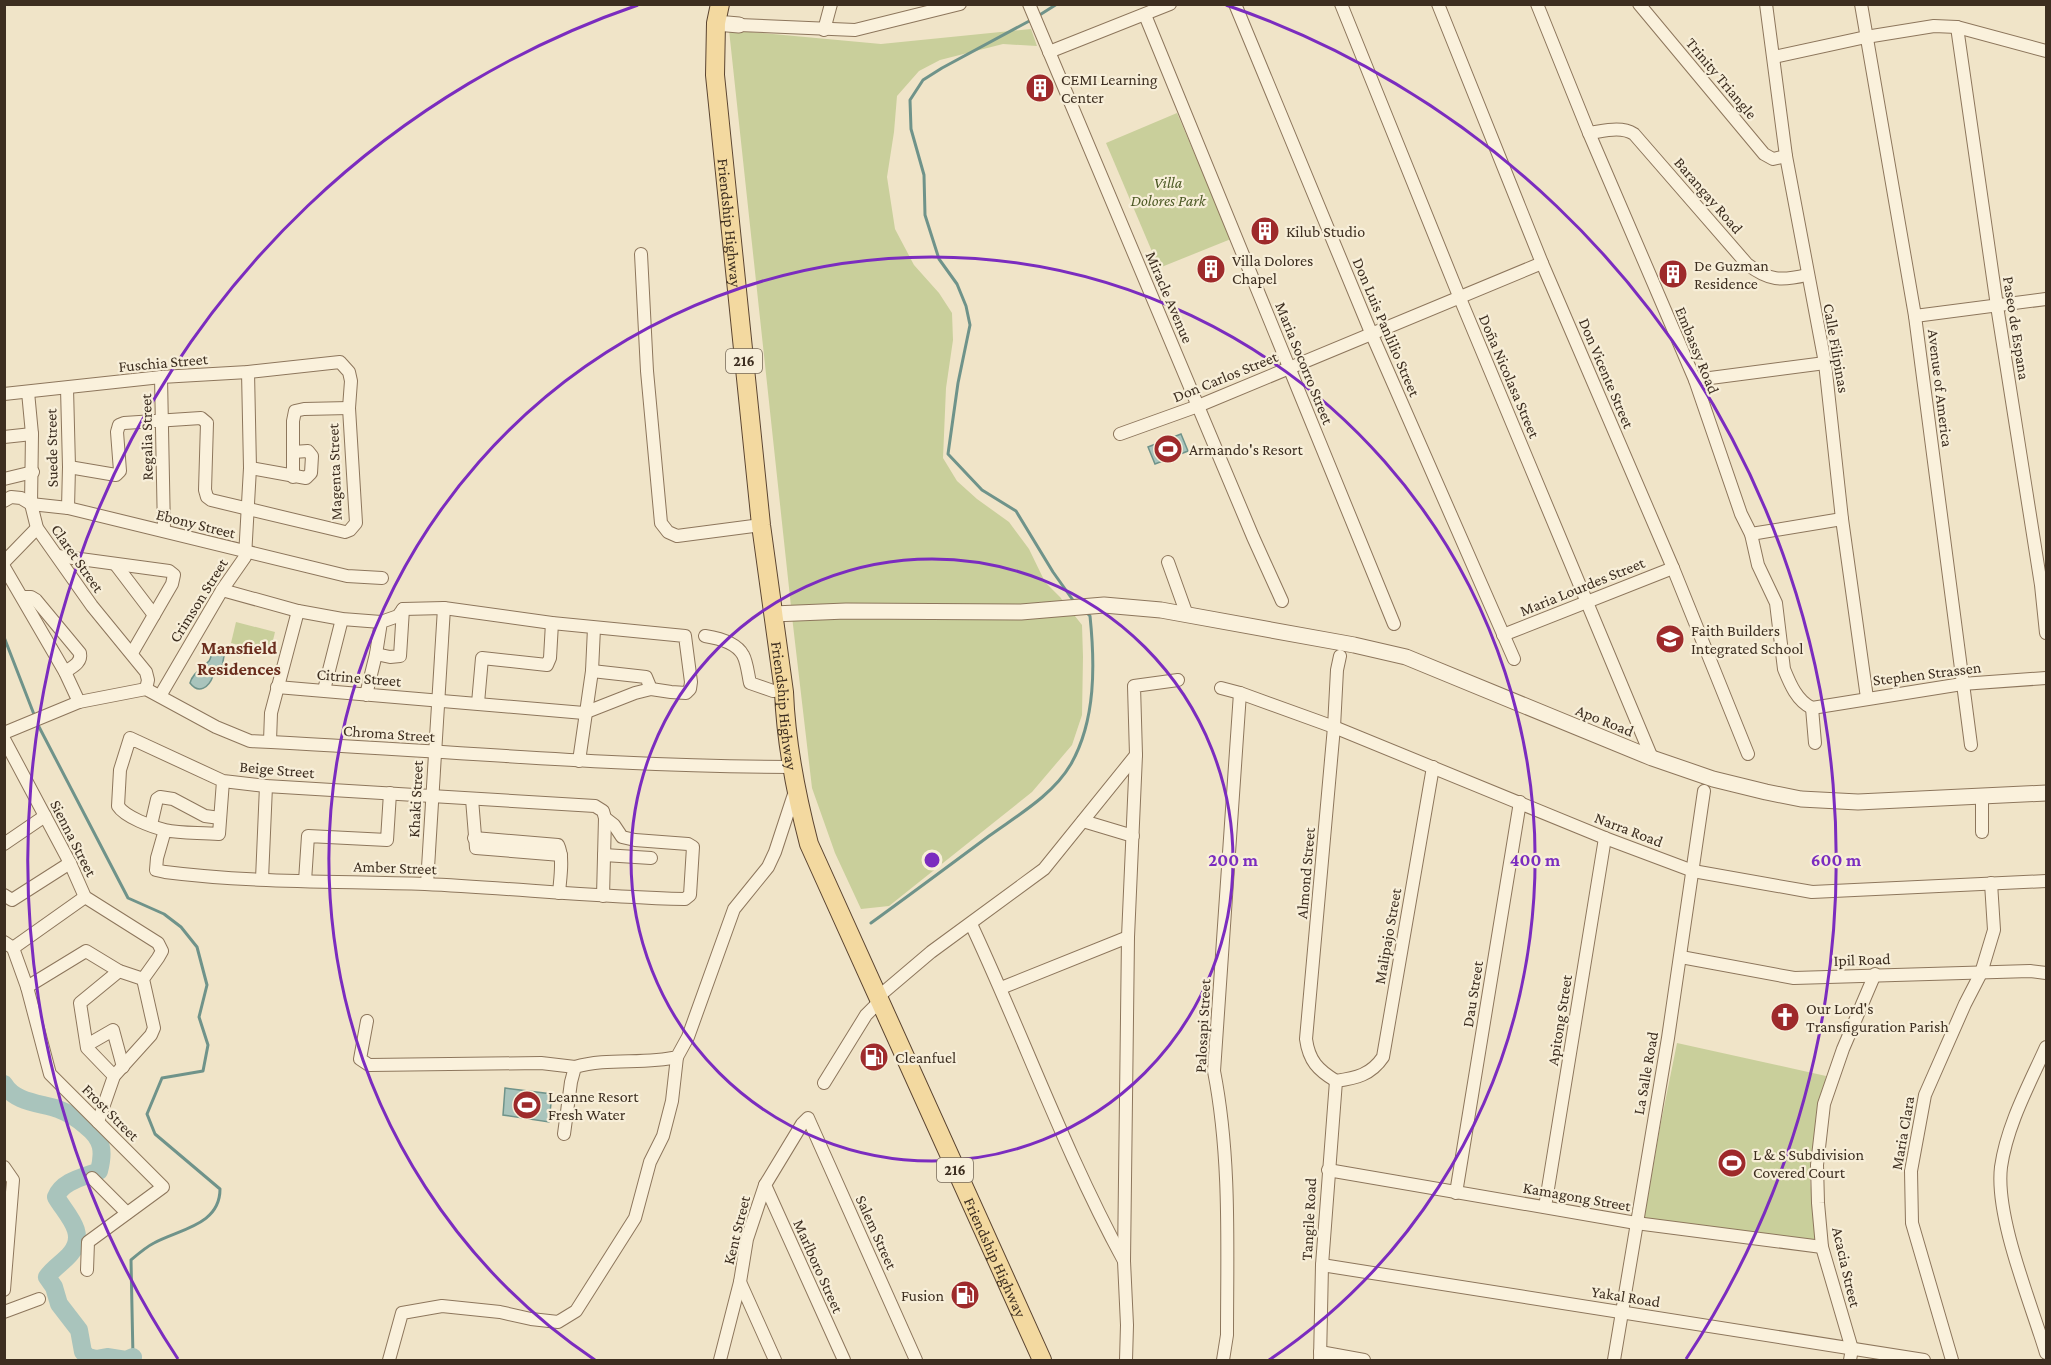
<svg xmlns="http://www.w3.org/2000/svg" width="2051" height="1365" viewBox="0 0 2051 1365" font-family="'Crimson Pro',serif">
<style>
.green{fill:#c9cf9b}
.water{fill:#a9c4bc;stroke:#6f938a;stroke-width:1.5}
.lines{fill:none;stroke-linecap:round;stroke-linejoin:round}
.stream{stroke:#6f938a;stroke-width:3}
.river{stroke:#a9c4bc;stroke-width:18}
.minor-casing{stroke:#8d765c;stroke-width:14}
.tertiary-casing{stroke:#8d765c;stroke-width:17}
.primary-casing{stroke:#5b4430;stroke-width:20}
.minor{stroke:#faf1dc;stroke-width:12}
.tertiary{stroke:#faf1dc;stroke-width:15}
.primary{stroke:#f3d9a0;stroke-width:18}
.ring{fill:none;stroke:#7b2cbf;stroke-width:3}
.labels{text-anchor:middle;stroke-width:4.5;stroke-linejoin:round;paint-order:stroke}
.shield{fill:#f7eed8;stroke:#756857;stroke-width:1.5}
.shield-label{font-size:15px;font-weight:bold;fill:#3d2e20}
.street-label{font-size:16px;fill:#3d2e20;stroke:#f7eed8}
.poi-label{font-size:16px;fill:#3d2e20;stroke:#f7eed8;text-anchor:start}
.park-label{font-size:16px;font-style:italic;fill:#4d5a26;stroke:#f7eed8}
.neighbourhood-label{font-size:18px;font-weight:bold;fill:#6b2e1e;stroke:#f7eed8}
.centre{fill:#7b2cbf;stroke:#f7eed8;stroke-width:3}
.ring-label{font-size:18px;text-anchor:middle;font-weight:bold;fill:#7b2cbf;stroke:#f7eed8;stroke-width:4.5;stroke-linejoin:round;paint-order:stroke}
</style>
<rect width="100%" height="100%" fill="#f0e4c8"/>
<g class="green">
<polygon points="1031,29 1037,46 1003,44 940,60 919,71 897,96 894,132 887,177 895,229 914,265 939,293 952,313 953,340 946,388 943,458 957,481 977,499 1009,522 1029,549 1045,582 1060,597 1082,625 1083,657 1082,715 1072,745 1032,792 889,906 861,909 835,853 812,788 793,625 729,30 881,44"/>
<polygon points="1177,113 1231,239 1159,268 1106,143"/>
<polygon points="236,622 275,632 270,653 231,643"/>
<polygon points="1677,1043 1826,1076 1810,1181 1818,1247 1643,1226 1660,1127"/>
</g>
<g class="water">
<polygon points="1181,434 1188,451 1155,464 1148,447"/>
<path d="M220,651L224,656L221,673L213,676C209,687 199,695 190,683C192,674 202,668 209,661C211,658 211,655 213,652Z"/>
<polygon points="505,1088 552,1094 549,1122 503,1115"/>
</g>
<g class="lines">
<g class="stream">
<polyline points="1038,16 1057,4"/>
<polyline points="1033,19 942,68 923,80 910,100 911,129 924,175 925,215 939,259 957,284 966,306 970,325 958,383 948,454 982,490 1016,511 1053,572 1075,603"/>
<polyline points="4,637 35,717"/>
<path d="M37,723L128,898L164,914L181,927L197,947L207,985L199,1017L208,1045L203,1071L162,1078L147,1114L155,1134L220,1189C220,1225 180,1229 154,1243C146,1247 138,1254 131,1260L133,1357"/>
<path d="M871,923C911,894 950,865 989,836C1018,815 1053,795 1071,764C1096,720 1095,664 1090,616L1085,611"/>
</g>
<path class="river" d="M4,1084C15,1103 41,1103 58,1109C69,1113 78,1119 86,1126C103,1139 104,1152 99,1171C84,1177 62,1181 56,1197C65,1213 88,1233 71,1253C64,1262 54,1267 47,1277L54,1287L59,1304L79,1330L83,1352L88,1357L96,1359L107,1357L126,1360L133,1357"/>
<g class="minor-casing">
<g id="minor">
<polyline points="1029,4 1253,537 1282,601"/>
<polyline points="1235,4 1372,335 1514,659"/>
<polyline points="1341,4 1459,296 1652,758"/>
<polyline points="1438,4 1542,263 1673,568 1748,754"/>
<path d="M1537,4L1589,133L1695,380L1741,514L1751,534L1758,565L1776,603L1784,669C1790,684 1797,701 1812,708"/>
<polyline points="1639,4 1764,154 1773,159 1786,156"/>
<polyline points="1766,4 1786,156 1825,363 1842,519 1867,698"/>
<polyline points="1861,4 1915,316 1971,745"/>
<polyline points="1145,15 1394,624"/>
<polyline points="739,25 855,30 960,4"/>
<polyline points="1957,27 1997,306 2041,585 2046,633"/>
<polyline points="824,30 831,4"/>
<polyline points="1049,52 1170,4"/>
<polyline points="1774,57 1866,37 1934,26 1957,27 2046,51"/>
<path d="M1589,133C1604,131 1621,126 1634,134L1747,264C1769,281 1781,281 1807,275"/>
<polyline points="641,254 647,371 661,523 668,532 677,536 761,525"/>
<polyline points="1915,316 2046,299"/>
<polyline points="161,377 164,531"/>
<polyline points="1695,380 1825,363"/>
<polyline points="67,388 69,467 68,508"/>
<polyline points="28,392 32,434 31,504 37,528 92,606 146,672 148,680 146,689"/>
<polyline points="4,394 161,377 248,372 340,362 349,372 351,381 349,408 356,523 350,530 345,532 211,500 207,497 205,490 207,423 201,418 124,423 119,425 117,432 120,471 116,475 69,467"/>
<polyline points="1120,434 1198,406 1542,263"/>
<polyline points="4,437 32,434"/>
<polyline points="250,468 306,478 311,473 312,456 308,451 293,452"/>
<polyline points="293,477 293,421 295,411 304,409 349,408"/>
<polyline points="4,479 33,472"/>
<polyline points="4,501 11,497 21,498 31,504 68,508 347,576 382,578"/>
<polyline points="1751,534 1842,519"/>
<polyline points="58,556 169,571 174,575 172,584 132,653"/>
<polyline points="4,562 37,528"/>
<polyline points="1168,562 1187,615"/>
<polyline points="116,565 154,615"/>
<polyline points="4,567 65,672 79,702"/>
<polyline points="222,590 298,611 342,619 381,622"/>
<path d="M23,597H31L36,600L80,653C82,663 72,667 65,672"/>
<polyline points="1503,635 1673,568"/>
<path d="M705,636C718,638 736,642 743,655C747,662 748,674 750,683L773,691L784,689"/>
<polyline points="376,654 390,657 400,656 403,609"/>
<polyline points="592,671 646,677 651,689"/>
<polyline points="277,687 584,713 635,693 651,689 671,692 686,693 690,689 691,682 685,636 552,623 444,608 403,609 398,616 381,622 376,654 366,695"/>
<polyline points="1221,688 1240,693 1334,727 1605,838 1693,871 1812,892 2046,881"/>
<polyline points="324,690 342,619"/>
<polyline points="160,696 222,590 245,557 250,468 248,372"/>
<polyline points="478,703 482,658 547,665 550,658 552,623"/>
<polyline points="1812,708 1962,684 2046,678"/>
<polyline points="1812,708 1815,743"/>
<path d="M4,733L79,702L146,689L216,727L250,741C430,749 610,767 791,767"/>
<polyline points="4,739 70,863 85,897 158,943 162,951 158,958 143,979 154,1028 151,1035 114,1076 98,1122"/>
<polyline points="270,741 271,713 298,611"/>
<polyline points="579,761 592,671 594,628"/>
<polyline points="1982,795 1982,832"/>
<polyline points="472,799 476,848 561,855"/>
<polyline points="1083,821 1133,836"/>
<polyline points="151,825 157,799 160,797 173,799 205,816 220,818"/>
<path d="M165,830L157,858L156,870L165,872C251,883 338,881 425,884C511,888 598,897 685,899L690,895L693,847L688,844L635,840L622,837L614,825L605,818L603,811L595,806L266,786L223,781L130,738L120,770L118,806C125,817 152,827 165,830C182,834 201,832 219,834L223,781"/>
<path d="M474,838L558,845C564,857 560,879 559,893"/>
<polyline points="4,844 45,816"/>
<polyline points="604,855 651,858"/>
<polyline points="262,879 266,786"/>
<polyline points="305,881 308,836 387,840 390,793"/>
<polyline points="427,884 444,608"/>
<polyline points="4,895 12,900 70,863"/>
<polyline points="603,896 605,818"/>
<path d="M971,924C1023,1035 1065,1153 1124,1261"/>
<polyline points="4,942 13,948 27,987 50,1074 163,1187 88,1242 87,1270"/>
<polyline points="13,948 85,897"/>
<polyline points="1681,957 1794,978 2030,971 2046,973"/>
<polyline points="27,987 86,951 119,971 143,979"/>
<polyline points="1001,988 1128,937"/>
<polyline points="878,997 931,952 1044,869 1136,755"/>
<polyline points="367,1021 360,1059 369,1065 541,1063 575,1067"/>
<polyline points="87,1045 113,1030 123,1067"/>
<path d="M2046,1047C2029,1085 2007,1125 2001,1167C1995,1217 2031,1303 2046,1353"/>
<polyline points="114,1076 87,1048 80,1003 119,971"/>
<path d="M1336,1081C1318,1070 1309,1061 1306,1039L1334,727L1337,670L1340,656"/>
<path d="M1336,1081C1356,1078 1371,1075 1383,1057L1433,767"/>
<polyline points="824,1083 866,1015 880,1001"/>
<path d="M564,1134L571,1082L575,1067C608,1057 644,1065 677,1057L688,1037L734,909L768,867L775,852L795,791"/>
<polyline points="4,1167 13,1180 4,1290"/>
<polyline points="1328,1170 1636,1223 1822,1247"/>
<polyline points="92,1178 127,1213"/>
<polyline points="765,1185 844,1360"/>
<polyline points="1456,1193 1520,802"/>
<polyline points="1545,1207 1605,838"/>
<polyline points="1322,1265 1924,1360"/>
<polyline points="740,1282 775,1360"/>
<polyline points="4,1312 39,1299"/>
<polyline points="1320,1352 1364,1360"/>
<polyline points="389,1360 402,1313 442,1306 500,1312 531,1319 558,1322 576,1311 635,1218 650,1162 663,1136 672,1101 677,1057"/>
<polyline points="720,1360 740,1282 747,1239 765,1185 802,1124 808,1118 916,1360"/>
<polyline points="1126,1360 1127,1325 1124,1261 1128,937 1136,755 1134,686 1178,680"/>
<path d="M1223,1360L1227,1335C1227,1247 1231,1158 1214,1071L1240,693"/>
<polyline points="1320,1360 1322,1265 1336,1081"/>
<polyline points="1614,1360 1668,1038 1704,791"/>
<polyline points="1850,1360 1852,1349 1822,1247 1818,1203 1817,1165 1824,1104 1843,1049 1875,974"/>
<polyline points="1952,1360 1912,1223 1911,1171 1925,1095 1965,1004 1981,973 1994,930 1991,883"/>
</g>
</g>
<g class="tertiary-casing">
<g id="tertiary">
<polyline points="716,23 739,25"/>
<polyline points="773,614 846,611 1021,612 1104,605 1161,610 1354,645 1406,657 1652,758 1713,779 1766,792 1801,799 1858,802 2046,793"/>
</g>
</g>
<g class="primary-casing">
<g id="primary">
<path id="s1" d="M720,4L716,23L715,75L761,525L784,692C786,744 796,794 809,844L1042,1360"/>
</g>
</g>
<use href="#minor" class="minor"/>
<use href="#tertiary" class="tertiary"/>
<use href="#primary" class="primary"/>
</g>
<g class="ring">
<circle cx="932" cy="860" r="301"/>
<path d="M595 1360A603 603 0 1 1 1269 1360"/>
<path d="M178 1359A904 904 0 0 1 638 5M1226 5A904 904 0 0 1 1686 1359"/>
</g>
<defs>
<g id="building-disc" transform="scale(1.5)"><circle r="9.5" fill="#9e2a2b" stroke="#f7eed8"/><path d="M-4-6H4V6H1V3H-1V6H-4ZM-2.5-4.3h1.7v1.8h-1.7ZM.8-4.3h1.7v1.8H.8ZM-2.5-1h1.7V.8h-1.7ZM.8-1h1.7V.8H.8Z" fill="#fff"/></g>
<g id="stadium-disc" transform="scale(1.5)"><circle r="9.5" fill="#9e2a2b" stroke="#f7eed8"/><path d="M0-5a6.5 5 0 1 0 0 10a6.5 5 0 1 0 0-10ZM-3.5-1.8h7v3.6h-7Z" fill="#fff"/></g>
<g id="school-disc" transform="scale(1.5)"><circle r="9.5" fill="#9e2a2b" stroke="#f7eed8"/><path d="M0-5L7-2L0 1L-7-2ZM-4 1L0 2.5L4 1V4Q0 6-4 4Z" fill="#fff"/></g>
<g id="church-disc" transform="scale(1.5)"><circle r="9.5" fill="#9e2a2b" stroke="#f7eed8"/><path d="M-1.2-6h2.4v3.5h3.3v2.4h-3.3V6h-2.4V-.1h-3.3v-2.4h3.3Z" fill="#fff"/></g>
<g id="fuel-disc" transform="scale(1.5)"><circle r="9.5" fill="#9e2a2b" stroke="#f7eed8"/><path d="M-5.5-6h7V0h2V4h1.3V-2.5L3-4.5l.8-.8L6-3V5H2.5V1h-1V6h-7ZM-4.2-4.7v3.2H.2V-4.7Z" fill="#fff"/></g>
</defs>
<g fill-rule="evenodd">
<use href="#building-disc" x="1040" y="88"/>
<use href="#building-disc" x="1265" y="231"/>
<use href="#building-disc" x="1211" y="269"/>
<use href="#building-disc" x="1673" y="274"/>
<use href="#stadium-disc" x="1168" y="449"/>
<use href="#school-disc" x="1670" y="639"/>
<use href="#church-disc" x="1785" y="1017"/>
<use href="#fuel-disc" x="874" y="1057"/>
<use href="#stadium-disc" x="527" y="1105"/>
<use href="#stadium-disc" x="1732" y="1163"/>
<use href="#fuel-disc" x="965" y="1295"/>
</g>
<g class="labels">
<g class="shield">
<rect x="726" y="349" width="36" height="24" rx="4.5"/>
<rect x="937" y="1158" width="36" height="24" rx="4.5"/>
</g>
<g class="shield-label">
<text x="744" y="366">216</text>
<text x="955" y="1175">216</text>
</g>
<g class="street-label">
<text transform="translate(1722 78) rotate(50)" y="6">Trinity Triangle</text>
<text transform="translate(1709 195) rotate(49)" y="6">Barangay Road</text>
<text dy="6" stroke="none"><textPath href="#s1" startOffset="220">Friendship Highway</textPath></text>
<text transform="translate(1170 297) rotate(67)" y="6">Miracle Avenue</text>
<text transform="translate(1387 327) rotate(67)" y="6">Don Luis Panlilio Street</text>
<text transform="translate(2017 328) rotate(81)" y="6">Paseo de Espana</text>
<text transform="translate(1837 348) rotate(80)" y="6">Calle Filipinas</text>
<text transform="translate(1698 350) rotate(68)" y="6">Embassy Road</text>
<text transform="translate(163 362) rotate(-5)" y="6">Fuschia Street</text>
<text transform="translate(1305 363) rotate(68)" y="6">Maria Socorro Street</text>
<text transform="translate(1607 373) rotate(67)" y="6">Don Vicente Street</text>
<text transform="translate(1225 376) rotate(-22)" y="6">Don Carlos Street</text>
<text transform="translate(1510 376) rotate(67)" y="6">Doña Nicolasa Street</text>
<text transform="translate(1941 388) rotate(83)" y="6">Avenue of America</text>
<text transform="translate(146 437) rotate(-91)" y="6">Regalia Street</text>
<text transform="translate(51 448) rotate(-91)" y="6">Suede Street</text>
<text transform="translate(334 472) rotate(-92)" y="6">Magenta Street</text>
<text transform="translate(196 523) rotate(14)" y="6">Ebony Street</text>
<text transform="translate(78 558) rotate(55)" y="6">Claret Street</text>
<text transform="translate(1582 586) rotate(-22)" y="6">Maria Lourdes Street</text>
<text transform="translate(198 600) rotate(-58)" y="6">Crimson Street</text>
<text transform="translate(1927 673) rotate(-7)" y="6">Stephen Strassen</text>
<text transform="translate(359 677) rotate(5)" y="6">Citrine Street</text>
<text dy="6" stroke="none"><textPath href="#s1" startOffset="706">Friendship Highway</textPath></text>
<text transform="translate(1605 720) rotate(22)" y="6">Apo Road</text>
<text transform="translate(389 733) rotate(4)" y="6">Chroma Street</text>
<text transform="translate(277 769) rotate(5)" y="6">Beige Street</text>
<text transform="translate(415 799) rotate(-87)" y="6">Khaki Street</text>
<text transform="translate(1629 829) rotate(21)" y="6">Narra Road</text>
<text transform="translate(74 838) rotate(63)" y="6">Sienna Street</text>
<text transform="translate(395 867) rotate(2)" y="6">Amber Street</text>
<text transform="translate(1305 873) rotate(-85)" y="6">Almond Street</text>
<text transform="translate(1387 936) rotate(-80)" y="6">Malipajo Street</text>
<text transform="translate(1862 959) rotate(-2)" y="6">Ipil Road</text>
<text transform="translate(1472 994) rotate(-81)" y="6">Dau Street</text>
<text transform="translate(1559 1020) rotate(-81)" y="6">Apitong Street</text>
<text transform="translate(1202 1026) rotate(-87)" y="6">Palosapi Street</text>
<text transform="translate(1645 1073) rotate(-80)" y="6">La Salle Road</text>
<text transform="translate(111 1112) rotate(45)" y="6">Frost Street</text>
<text transform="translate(1902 1133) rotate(-80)" y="6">Maria Clara</text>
<text transform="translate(1577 1196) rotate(10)" y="6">Kamagong Street</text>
<text transform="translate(1308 1219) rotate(-87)" y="6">Tangile Road</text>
<text transform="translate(736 1230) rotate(-76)" y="6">Kent Street</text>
<text transform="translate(877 1232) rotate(66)" y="6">Salem Street</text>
<text dy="6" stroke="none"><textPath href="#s1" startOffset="1300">Friendship Highway</textPath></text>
<text transform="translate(819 1266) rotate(66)" y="6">Marlboro Street</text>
<text transform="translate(1847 1267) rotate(77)" y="6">Acacia Street</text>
<text transform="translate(1626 1296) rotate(9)" y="6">Yakal Road</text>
</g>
<g class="poi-label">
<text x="1061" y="85">CEMI Learning<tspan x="1061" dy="18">Center</tspan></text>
<text x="1286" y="237">Kilub Studio</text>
<text x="1232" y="266">Villa Dolores<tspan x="1232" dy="18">Chapel</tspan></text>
<text x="1694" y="271">De Guzman<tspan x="1694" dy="18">Residence</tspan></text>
<text x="1189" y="455">Armando's Resort</text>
<text x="1691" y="636">Faith Builders<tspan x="1691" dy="18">Integrated School</tspan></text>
<text x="1806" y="1014">Our Lord's<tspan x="1806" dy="18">Transfiguration Parish</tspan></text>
<text x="895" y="1063">Cleanfuel</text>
<text x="548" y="1102">Leanne Resort<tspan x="548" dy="18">Fresh Water</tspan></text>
<text x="1753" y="1160">L &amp; S Subdivision<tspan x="1753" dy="18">Covered Court</tspan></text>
<text x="944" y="1301" text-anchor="end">Fusion</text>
</g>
<g class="park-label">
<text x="1168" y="188">Villa<tspan x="1168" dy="18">Dolores Park</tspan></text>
</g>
<g class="neighbourhood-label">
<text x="239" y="654">Mansfield<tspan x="239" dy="21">Residences</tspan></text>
</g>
</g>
<circle cx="932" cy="860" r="9" class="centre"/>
<g class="ring-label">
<text x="1233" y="866">200 m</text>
<text x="1535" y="866">400 m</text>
<text x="1836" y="866">600 m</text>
</g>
<rect width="2051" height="1365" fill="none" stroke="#3d2e20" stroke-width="12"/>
</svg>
